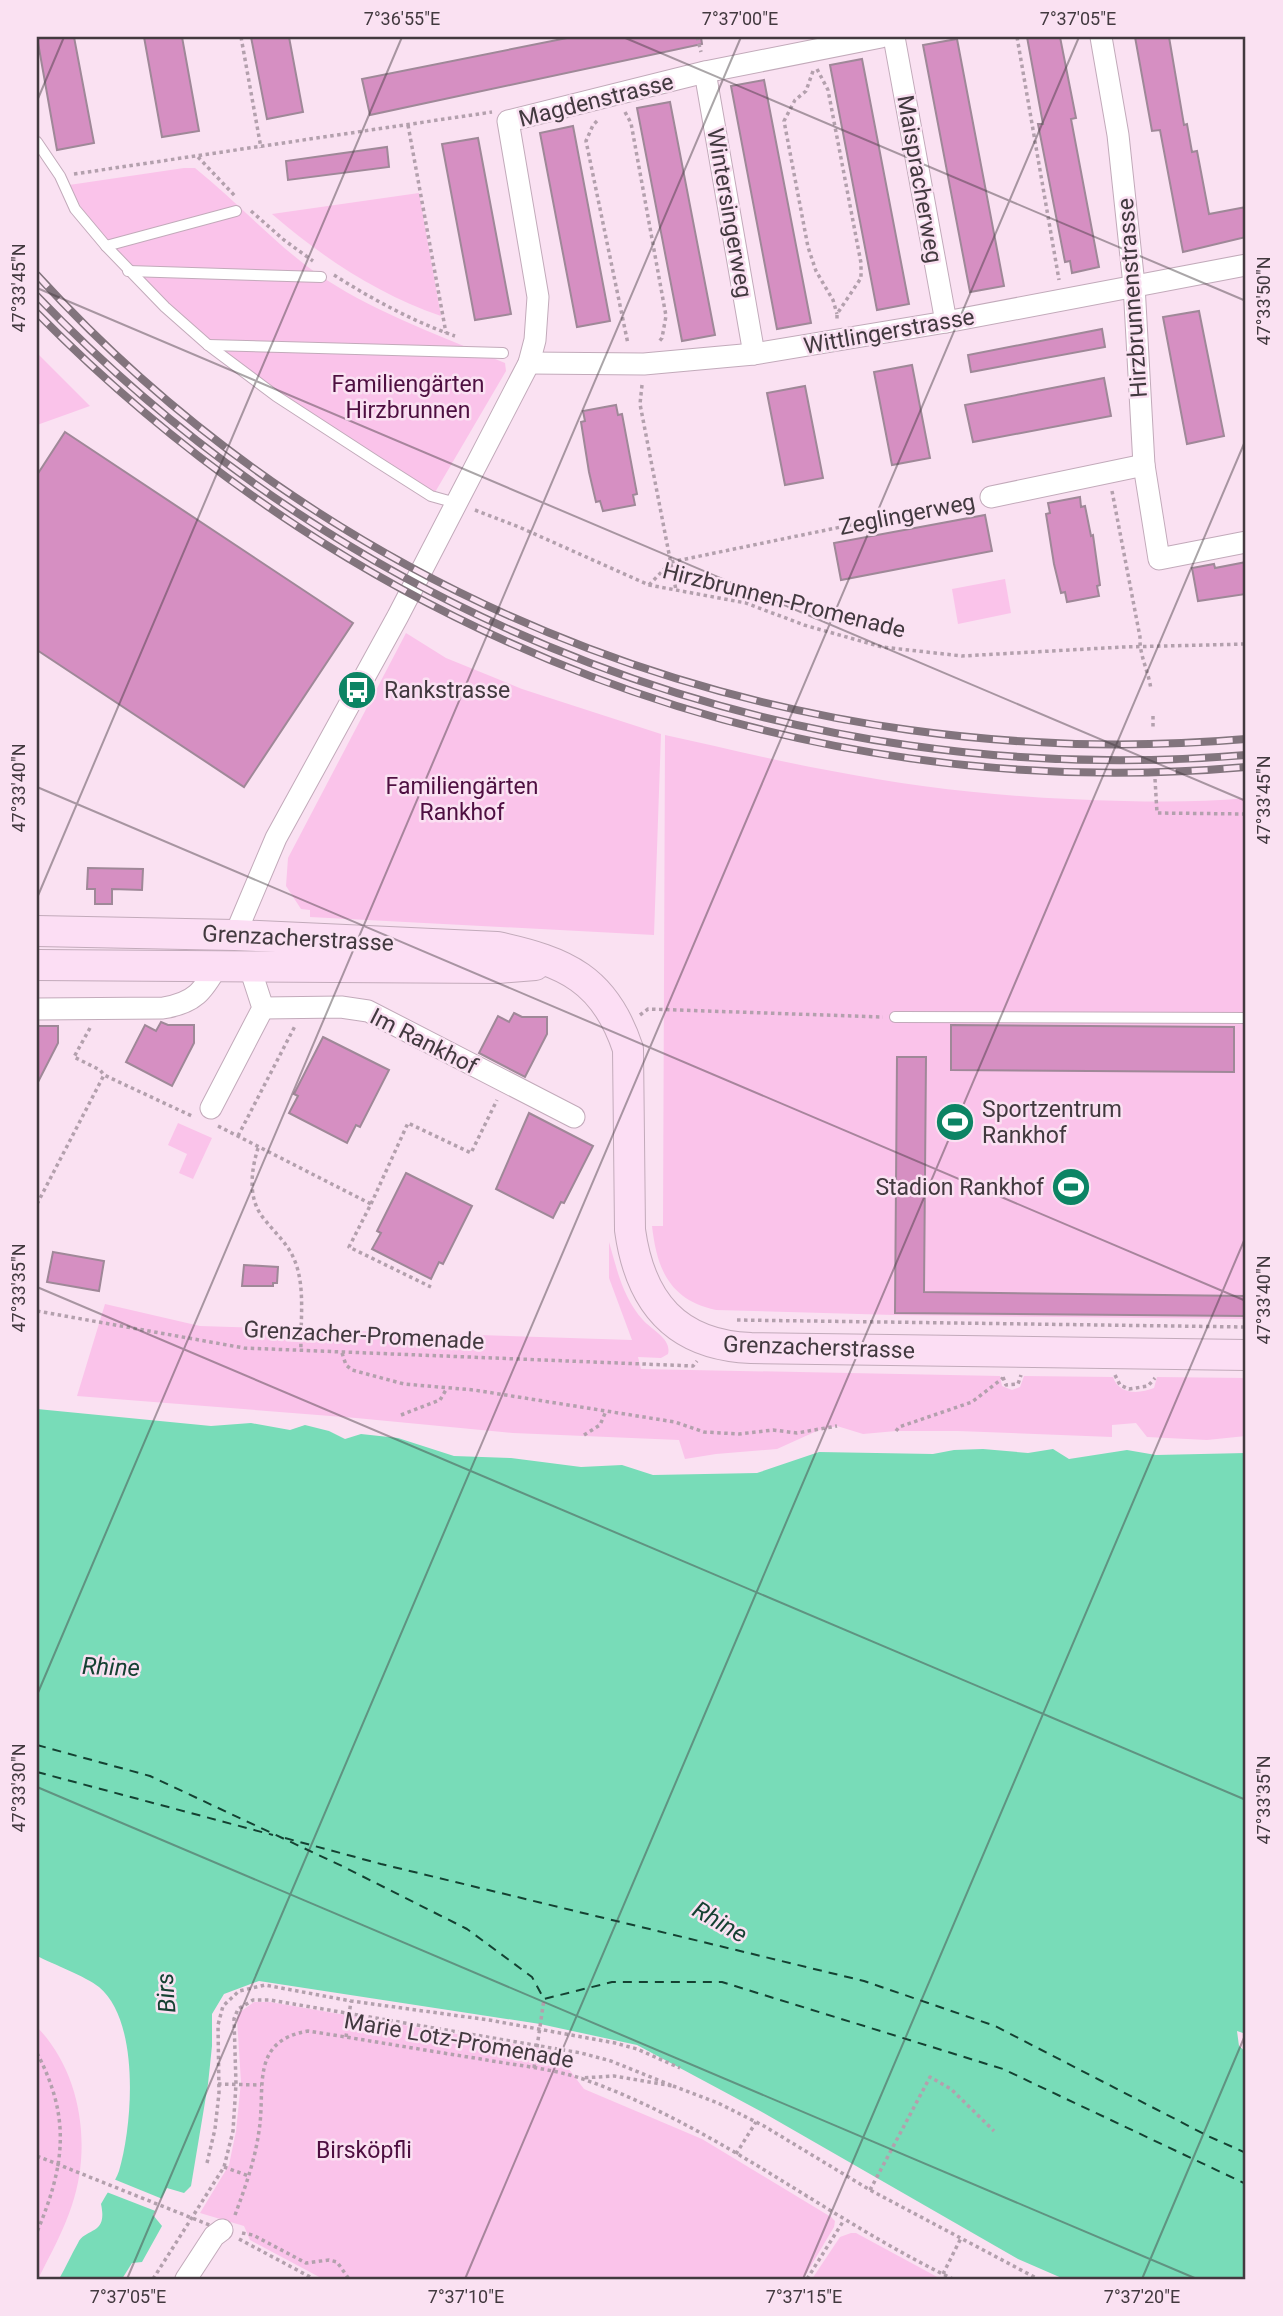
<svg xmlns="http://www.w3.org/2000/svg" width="1283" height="2316" viewBox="0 0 1283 2316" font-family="Roboto,sans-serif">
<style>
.green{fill:#fac3ea}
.water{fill:#78dcb8}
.pier{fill:#fae1f2}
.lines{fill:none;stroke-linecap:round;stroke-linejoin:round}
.ferry{stroke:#154132;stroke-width:2;stroke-dasharray:9 7;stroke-linecap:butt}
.building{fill:#d68fc2;stroke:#9f8898;stroke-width:2}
.lane-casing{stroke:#c2aaba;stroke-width:12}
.street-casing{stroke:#c2aaba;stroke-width:23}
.secondary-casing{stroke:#c2aaba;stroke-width:32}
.path{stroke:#b3a0ad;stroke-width:3.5;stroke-dasharray:3.5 3.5;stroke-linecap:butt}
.lane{stroke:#fff;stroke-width:10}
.street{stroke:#fff;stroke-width:21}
.secondary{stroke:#fcdef4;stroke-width:30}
.rail-casing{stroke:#82747d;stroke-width:8}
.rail{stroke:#fae1f2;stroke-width:5;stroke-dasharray:16;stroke-linecap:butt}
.path-bridge{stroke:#b3a0ad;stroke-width:3.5;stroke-dasharray:3.5 3.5;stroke-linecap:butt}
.ticks{fill:none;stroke:#42393f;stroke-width:2;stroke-opacity:0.45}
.labels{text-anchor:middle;stroke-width:5;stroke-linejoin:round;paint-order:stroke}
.street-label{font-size:23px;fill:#42393f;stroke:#fae1f2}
.park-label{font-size:23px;fill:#4e0f41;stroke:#fae1f2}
.poi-label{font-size:23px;fill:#42393f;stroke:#fae1f2;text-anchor:start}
.water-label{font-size:24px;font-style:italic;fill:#154132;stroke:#fae1f2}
.neatline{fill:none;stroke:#42393f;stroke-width:2.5}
.ticks-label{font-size:18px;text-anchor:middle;fill:#42393f}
</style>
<rect width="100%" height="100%" fill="#fae1f2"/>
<g class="green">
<path d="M184,168H195C240,204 277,247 325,279C381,315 444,337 505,363L506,371L434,494L278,394L208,341L106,242L89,222L69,185Z"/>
<path d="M419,193L441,316C377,294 322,257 272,214Z"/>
<polygon points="37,353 90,406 37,425"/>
<polygon points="1005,579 1011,613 958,624 952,589"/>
<polygon points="406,633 446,658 522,689 661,734 654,935 310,917 310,910 301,909 286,886 288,858"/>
<path d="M665,735C721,747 776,761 832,771C928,790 1026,799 1124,801C1165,802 1205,802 1246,798V1319L894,1315L716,1310C670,1300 657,1270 652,1226H663Z"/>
<polygon points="178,1123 212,1138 193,1179 179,1173 187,1154 168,1145"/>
<path d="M609,1242C617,1270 623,1298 643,1320C652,1330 672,1339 668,1354L661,1358L638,1357L641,1369L1000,1376L1002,1386L1012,1390L1020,1387L1024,1376L1113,1377C1119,1395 1139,1394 1154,1388L1157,1377L1246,1378V1436L1207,1440L1147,1437L1136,1423L1112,1425V1437L958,1431H896L863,1434L837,1426L819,1430L777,1449L716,1454L685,1459L679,1440L513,1433L356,1418L77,1396L105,1304L200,1326L632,1340L609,1278Z"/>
<polygon points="254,2002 270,2002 555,2051 584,2089 702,2139 831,2217 835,2221 834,2227 803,2279 323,2279 250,2240 244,2226 200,2213 229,2165 236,2131 241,2082 237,2019 240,2012"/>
<path d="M37,2027C81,2072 92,2146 72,2205C64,2230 50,2255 38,2279Z"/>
<polygon points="851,2233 856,2233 941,2279 812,2279 840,2237"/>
</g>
<path class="water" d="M37,1409L211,1426L251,1423L290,1430L305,1425L329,1431L345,1439L361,1434L398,1438L454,1456L511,1458L581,1467L622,1465L653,1475L757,1473L819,1452L933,1454L954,1450L983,1449L1028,1453L1053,1449L1069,1459L1127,1450L1156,1455L1246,1453V2034L1237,2031L1239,2046L1246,2052V2279H1064L1018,2259L762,2112L637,2045L540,2024L259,1981L224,1994L212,2014V2046L208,2084L191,2186L184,2193L167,2188L153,2215L162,2226L142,2262L132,2263L122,2279H59C66,2267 71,2255 78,2243C86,2227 108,2236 101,2204C107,2193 115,2182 119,2171C133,2124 140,2021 99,1987C85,1976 53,1964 37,1956Z"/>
<polygon class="pier" points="111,2178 165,2200 158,2212 104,2191"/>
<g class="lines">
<g class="ferry">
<polyline points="37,1745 150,1776 342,1866 467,1929 532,1977 544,1999 612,1982 722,1982 1003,2069 1246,2184"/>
<polyline points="37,1772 273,1835"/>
<polyline points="285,1838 381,1864 864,1981 995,2026 1208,2136 1246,2153"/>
</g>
</g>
<g class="building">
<polygon points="37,37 74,37 94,143 57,150"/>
<polygon points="144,37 182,37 199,131 162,137"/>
<polygon points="251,37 289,37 303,112 267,119"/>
<polygon points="572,37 701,37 702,44 370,115 362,79"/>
<polygon points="1027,37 1060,37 1076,118 1071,119 1099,267 1072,273 1070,261 1065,262 1038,124 1043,124"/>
<polygon points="1135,37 1169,37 1184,125 1187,124 1192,152 1197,151 1209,214 1246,207 1246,237 1183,252 1160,130 1152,131"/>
<polygon points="957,39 1004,286 970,292 923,45"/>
<polygon points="862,59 909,304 877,310 830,65"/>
<polygon points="764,80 811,323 777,329 731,86"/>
<polygon points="670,102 715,335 682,341 637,108"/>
<polygon points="573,126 610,321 577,327 540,133"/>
<polygon points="478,138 511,314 475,320 442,144"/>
<polygon points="387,147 389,167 288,180 286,161"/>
<polygon points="1199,311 1224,436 1187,444 1163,317"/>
<polygon points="1102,329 1105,347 971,372 968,355"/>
<polygon points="912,365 930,458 892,465 874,372"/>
<polygon points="1104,378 1111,416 973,442 965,405"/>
<polygon points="805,386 823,478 785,485 767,393"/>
<polygon points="616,405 618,415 622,414 637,494 633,495 635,505 603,511 600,501 596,502 589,472 581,422 585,421 583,411"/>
<polygon points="65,432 353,623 244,787 37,650 37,475"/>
<polygon points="1080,497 1081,507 1085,506 1091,536 1093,535 1100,585 1097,586 1099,596 1067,602 1065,592 1061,593 1054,564 1046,514 1050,513 1048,503"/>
<polygon points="985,515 992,551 841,580 834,543"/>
<polygon points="1246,562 1246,594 1198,601 1192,568 1214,564 1215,568"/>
<polygon points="88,868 143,869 142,890 112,889 112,904 95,904 95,889 87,889"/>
<polygon points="514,1013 522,1017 547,1017 547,1034 525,1077 479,1053 498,1016 509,1022"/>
<polygon points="161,1022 168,1025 194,1025 194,1043 172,1086 126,1062 145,1025 156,1031"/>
<polygon points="951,1025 1234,1027 1234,1072 951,1070"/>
<polygon points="37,1026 58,1026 58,1043 37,1084"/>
<polygon points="323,1037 389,1070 360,1127 356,1125 347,1143 289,1113 298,1096 294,1094"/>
<polygon points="897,1057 926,1057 924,1292 1246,1296 1246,1316 895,1313"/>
<polygon points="529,1113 593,1146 564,1203 561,1202 553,1218 496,1189"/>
<polygon points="406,1173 472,1206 443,1264 439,1262 431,1279 372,1249 381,1233 377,1231"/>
<polygon points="53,1252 104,1261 99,1291 47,1282"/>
<polygon points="244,1265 278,1267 277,1283 273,1283 273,1286 242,1286"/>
</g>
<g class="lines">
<g class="lane-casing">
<g id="lane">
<polyline points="37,142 60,176 75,209 106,246 165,307 208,345 276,396 376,461 431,496 456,503"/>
<polyline points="106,246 236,211"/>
<polyline points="128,271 321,277"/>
<polyline points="208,345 503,353"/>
<polyline points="895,1017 1246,1018"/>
</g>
</g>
<g class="street-casing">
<g id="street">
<polyline points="894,37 946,322"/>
<polyline points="1101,37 1118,135 1134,285 1144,465 1159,559 1246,542"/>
<polyline points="705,72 754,354"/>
<polyline points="529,363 644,364 754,354 946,322 1246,265"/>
<polyline points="991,497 1144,465"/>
<polyline points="235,935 276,838 398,616 529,363 535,340 538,297 508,121 705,72 881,37"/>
<polyline points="263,1008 341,1007 368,1011 574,1117"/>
<path d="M37,1009L163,1008C195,1003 203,991 218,965"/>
<polyline points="211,1108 263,1008 249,965"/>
<polyline points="186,2279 214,2236 222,2230"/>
</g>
</g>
<g class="secondary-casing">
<g id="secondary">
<path d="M37,931L235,935L497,947C566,962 605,979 628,1049L630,1230C640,1302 676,1345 751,1348L1246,1355"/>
<polyline points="37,965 498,968 535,965"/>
</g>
</g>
<g class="path">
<polyline points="241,37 261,148"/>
<polyline points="697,37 701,52"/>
<polyline points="1017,37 1059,280"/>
<polyline points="817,69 828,90 861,263 861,278 837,314 837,321"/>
<polyline points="813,71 806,91 795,100 784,121 808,247 816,271 833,300 837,314"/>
<polyline points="625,112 631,123 666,316 662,338 658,343"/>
<polyline points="597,121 593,125 586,141 628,344"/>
<polyline points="408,125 446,333"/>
<polyline points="198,157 235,196"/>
<polyline points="74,174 492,112"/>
<polyline points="251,211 284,240 313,261"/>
<path d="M334,275C372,299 412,321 455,336"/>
<polyline points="642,385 640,404 676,590"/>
<path d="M1112,491L1140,637C1139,655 1149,672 1151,690"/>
<polyline points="475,510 519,527 649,585 746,603 804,625 882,647 962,656 1123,647 1246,644"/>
<polyline points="671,562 972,500"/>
<polyline points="649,585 671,562"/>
<polyline points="1153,716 1153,727"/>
<polyline points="1155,779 1157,813 1246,814"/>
<polyline points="640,1015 648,1009 883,1017"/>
<polyline points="90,1028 74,1057 100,1070 104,1075"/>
<polyline points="218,1126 371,1204 349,1247 431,1287"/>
<polyline points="238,1136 295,1026"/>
<path d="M258,1148C251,1171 247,1200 265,1220C275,1233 288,1244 294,1259C306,1286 300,1322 301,1351"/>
<polyline points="37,1204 104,1075 194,1117"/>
<polyline points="371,1204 408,1123 471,1153 497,1100"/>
<polyline points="37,1311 244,1348 693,1366 697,1361"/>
<polyline points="737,1320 1246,1327"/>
<polyline points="342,1353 346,1365 352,1370 404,1384 474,1390 675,1422 704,1432 739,1434 773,1430 797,1433 837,1426"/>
<polyline points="1115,1375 1120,1385 1129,1389 1148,1386 1155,1378"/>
<polyline points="1003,1377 1006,1385 1018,1384 1021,1375"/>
<polyline points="401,1415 440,1400 447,1388"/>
<polyline points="896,1431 899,1427 972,1402 1003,1378"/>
<polyline points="584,1435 600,1425 606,1411"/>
<polyline points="346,2037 351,2001"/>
<path d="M37,2053C71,2118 65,2165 37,2232"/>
<polyline points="534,2068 544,1999"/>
<polyline points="218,2084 261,2085"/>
<polyline points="673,2086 718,2103 764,2126 870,2190 1038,2279"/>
<polyline points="736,2154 756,2122"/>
<polyline points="207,2163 215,2129 219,2093 218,2025 223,2006 239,1991 265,1985 351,2001 489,2020 615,2043 637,2049 680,2068"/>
<polyline points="224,2167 249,2176"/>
<polyline points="870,2190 930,2077 951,2089 994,2131"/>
<path d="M235,2215C245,2188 255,2160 259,2131C266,2088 249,2041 308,2031C366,2040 423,2050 481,2059C513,2065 549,2068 580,2078C714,2124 826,2218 953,2279"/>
<polyline points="242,2233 253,2235 306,2263 329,2260 337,2262 349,2279"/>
<polyline points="239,2239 314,2279"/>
<polyline points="943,2274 961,2238"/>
<polyline points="153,2279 224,2167 233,2131 236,2084 234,2019 238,2009 253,2000 270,2000 581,2053 611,2061 673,2086 614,2076 581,2078"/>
<polyline points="807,2279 844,2220"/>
</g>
<use href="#lane" class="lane"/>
<use href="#street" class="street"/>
<use href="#secondary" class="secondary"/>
<g class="rail-casing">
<g id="rail">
<path d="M37,275C345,613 794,777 1246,739"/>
<path d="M37,296C352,624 792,793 1246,755"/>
<path d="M37,313C356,636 791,807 1246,767"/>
</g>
</g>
<use href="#rail" class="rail"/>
<polyline class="path-bridge" points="37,2156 212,2226"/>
</g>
<path class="ticks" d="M623,37L1246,301M37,101L64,37M37,288L1246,801M37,787L1246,1301M37,898L402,37M37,1287L1246,1800M37,1695L741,37M37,1787L1197,2279M127,2279L1079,37M465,2279L1246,439M803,2279L1246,1236M1142,2279L1246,2033"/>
<defs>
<g id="bus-disc" transform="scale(2.0125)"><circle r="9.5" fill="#0c8464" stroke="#fae1f2"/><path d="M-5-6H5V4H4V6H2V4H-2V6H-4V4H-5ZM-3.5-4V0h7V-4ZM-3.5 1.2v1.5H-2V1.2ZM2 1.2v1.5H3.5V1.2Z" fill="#fff"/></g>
<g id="stadium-disc" transform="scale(2.0125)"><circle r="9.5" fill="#0c8464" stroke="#fae1f2"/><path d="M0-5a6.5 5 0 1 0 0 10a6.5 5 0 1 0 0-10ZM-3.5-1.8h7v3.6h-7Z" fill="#fff"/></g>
</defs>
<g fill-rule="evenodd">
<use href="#bus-disc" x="357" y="690"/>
<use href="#stadium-disc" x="955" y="1122"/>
<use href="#stadium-disc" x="1071" y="1187"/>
</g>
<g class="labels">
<g class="street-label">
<text transform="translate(596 100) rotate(-14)" y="8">Magdenstrasse</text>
<text transform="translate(920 179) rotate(80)" y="8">Maispracherweg</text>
<text transform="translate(730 213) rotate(80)" y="8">Wintersingerweg</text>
<text transform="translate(1132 298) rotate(-94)" y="8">Hirzbrunnenstrasse</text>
<text transform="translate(889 331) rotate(-10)" y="8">Wittlingerstrasse</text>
<text transform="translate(907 514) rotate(-11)" y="8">Zeglingerweg</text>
<text transform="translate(784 600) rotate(14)" y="8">Hirzbrunnen-Promenade</text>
<text transform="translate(298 938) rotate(3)" y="8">Grenzacherstrasse</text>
<text transform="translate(424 1041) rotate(27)" y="8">Im Rankhof</text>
<text transform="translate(364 1335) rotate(3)" y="8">Grenzacher-Promenade</text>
<text transform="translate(819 1347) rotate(2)" y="8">Grenzacherstrasse</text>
<text transform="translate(459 2040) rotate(10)" y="8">Marie Lotz-Promenade</text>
</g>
<g class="park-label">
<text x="408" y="392">Familiengärten<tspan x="408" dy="26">Hirzbrunnen</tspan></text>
<text x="462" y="794">Familiengärten<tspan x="462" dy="26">Rankhof</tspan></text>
<text x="364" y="2158">Birsköpfli</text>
</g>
<g class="poi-label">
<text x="384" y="698">Rankstrasse</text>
<text x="982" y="1117">Sportzentrum<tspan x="982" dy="26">Rankhof</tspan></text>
<text x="1044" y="1195" text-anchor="end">Stadion Rankhof</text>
</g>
<g class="water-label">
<text transform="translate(111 1667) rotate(2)" y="8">Rhine</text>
<text transform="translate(720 1922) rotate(30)" y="8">Rhine</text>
<text transform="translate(166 1993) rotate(-94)" y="8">Birs</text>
</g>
</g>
<rect width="1283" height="2316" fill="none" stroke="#fae1f2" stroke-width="77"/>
<rect x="38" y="38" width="1206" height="2240" class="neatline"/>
<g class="ticks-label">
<text x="402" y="25">7°36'55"E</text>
<text x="740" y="25">7°37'00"E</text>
<text x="1078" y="25">7°37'05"E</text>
<text transform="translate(19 288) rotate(-90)" y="6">47°33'45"N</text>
<text transform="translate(1264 301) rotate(-90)" y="6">47°33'50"N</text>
<text transform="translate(19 788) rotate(-90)" y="6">47°33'40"N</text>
<text transform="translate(1264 800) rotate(-90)" y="6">47°33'45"N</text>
<text transform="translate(19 1288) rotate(-90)" y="6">47°33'35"N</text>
<text transform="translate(1264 1300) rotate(-90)" y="6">47°33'40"N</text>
<text transform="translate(19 1788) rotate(-90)" y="6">47°33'30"N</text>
<text transform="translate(1264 1800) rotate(-90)" y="6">47°33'35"N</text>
<text x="128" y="2303">7°37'05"E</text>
<text x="466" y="2303">7°37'10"E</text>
<text x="804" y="2303">7°37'15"E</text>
<text x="1142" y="2303">7°37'20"E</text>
</g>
</svg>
